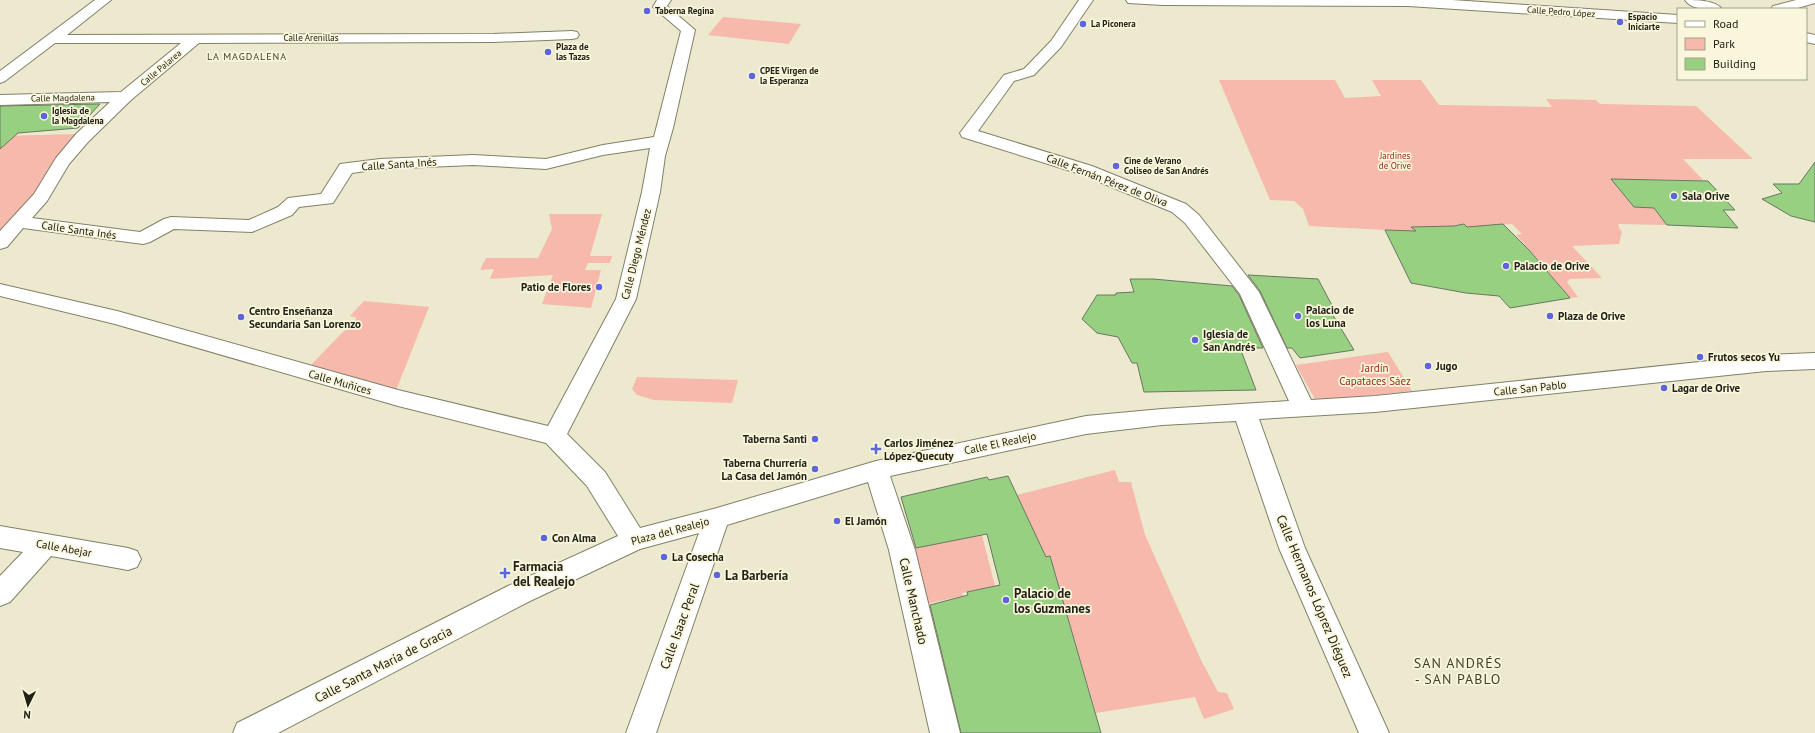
<svg xmlns="http://www.w3.org/2000/svg" width="1815" height="733" viewBox="0 0 1815 733" font-family="'PT Sans',sans-serif">
<style>
.green{fill:#f6b9ab}
.building{fill:#98d081;stroke:#697763}
.lines{fill:none;stroke-linecap:round;stroke-linejoin:round}
.minor-casing{stroke:#828068;stroke-width:2}
.minor{fill:#fff;fill-rule:evenodd}
.poi-dot{fill:#5d65dd;stroke:#f9f6dc;stroke-width:1.5}
.labels{text-anchor:middle;stroke-width:3.5;stroke-linejoin:round;paint-order:stroke}
.far-poi-label{font-size:9px;font-weight:bold;fill:#222117;stroke:#f9f6dc;text-anchor:start}
.far-street-label{font-size:9px;fill:#222117;stroke:#f9f6dc}
.far-park-label{font-size:9px;fill:#9a2a16;stroke:#f9f6dc}
.far-neighbourhood-label{font-size:10px;letter-spacing:1px;fill:#413f29;stroke:#f9f6dc}
.street-label{font-size:11px;fill:#222117;stroke:#f9f6dc}
.poi-label{font-size:11px;font-weight:bold;fill:#222117;stroke:#f9f6dc;text-anchor:start}
.park-label{font-size:11px;fill:#9a2a16;stroke:#f9f6dc}
.near-poi-label{font-size:13px;font-weight:bold;fill:#222117;stroke:#f9f6dc;text-anchor:start}
.near-street-label{font-size:13px;fill:#222117;stroke:#f9f6dc}
.near-neighbourhood-label{font-size:14px;letter-spacing:1px;fill:#413f29;stroke:#f9f6dc}
</style>
<rect width="100%" height="100%" fill="#ece9cf"/>
<g class="green">
<polygon points="723,17 801,24 789,44 708,35"/>
<polygon points="1219,80 1335,80 1345,98 1381,96 1372,80 1421,80 1439,105 1552,107 1546,99 1596,100 1600,104 1696,106 1753,159 1683,159 1703,180 1612,179 1654,208 1667,225 1618,224 1620,230 1622,231 1619,244 1572,246 1602,278 1570,279 1567,282 1578,297 1570,298 1543,265 1516,235 1522,234 1512,224 1468,227 1464,224 1454,226 1412,227 1418,234 1406,234 1405,231 1309,226 1303,209 1294,201 1270,200"/>
<polygon points="76,134 22,215 0,233 0,136"/>
<polygon points="549,214 602,214 590,256 612,256 610,263 588,263 585,270 601,270 591,308 542,304 553,275 490,279 494,269 480,270 486,258 538,258 552,229"/>
<polygon points="364,301 429,307 395,393 308,368 341,334 351,326 349,326 357,318 350,316"/>
<polygon points="1388,352 1412,391 1316,401 1296,365"/>
<polygon points="637,377 738,380 732,403 654,400 637,395 632,389"/>
<polygon points="1115,470 1119,482 1131,482 1145,535 1201,660 1218,692 1227,693 1234,709 1204,719 1195,697 1096,713 1050,557 1034,558 1029,520 1017,495"/>
<polygon points="982,535 995,586 962,593 963,596 925,604 913,548"/>
</g>
<g class="building">
<polygon points="100,104 78,128 18,133 0,149 0,106"/>
<polygon points="1815,162 1815,222 1791,216 1762,199 1782,193 1773,184 1799,184"/>
<polygon points="1611,179 1708,181 1735,210 1723,210 1738,228 1667,225 1654,208 1634,207"/>
<polygon points="1464,224 1467,227 1503,224 1529,250 1570,298 1510,308 1499,296 1466,293 1411,283 1385,230 1416,231 1411,227 1454,226"/>
<polygon points="1248,275 1318,279 1335,311 1331,312 1354,350 1300,358 1292,348 1287,348 1260,291"/>
<polygon points="1130,279 1153,279 1232,286 1239,295 1263,348 1240,348 1256,390 1144,392 1137,363 1132,363 1118,337 1097,333 1082,319 1097,295 1116,295 1116,293 1134,292"/>
<polygon points="1008,476 1046,557 1050,556 1101,733 961,733 930,605 968,595 967,592 1000,585 987,534 916,548 901,497 987,477 989,480"/>
</g>
<g class="lines">
<g class="minor-casing">
<g id="minor">
<polygon points="95,0 111,0 67,35 493,34 572,31 577,32 579,35 577,38 572,39 493,42 199,43 131,100 88,142 69,164 47,201 32,218 140,232 164,219 171,217 249,220 278,207 288,198 321,194 340,164 380,159 473,155 546,159 603,145 654,137 681,31 653,7 657,0 671,0 667,6 695,30 673,128 665,156 660,192 636,299 567,434 605,472 640,528 717,508 876,461 1086,416 1162,409 1289,401 1240,294 1185,223 1172,212 1080,174 962,137 960,133 1004,75 1024,69 1051,41 1079,0 1093,0 1061,47 1034,75 1014,81 978,131 1092,166 1186,204 1199,215 1259,292 1311,400 1375,396 1766,355 1815,353 1815,369 1766,371 1375,412 1259,419 1305,548 1389,733 1359,733 1279,548 1236,421 1162,425 1086,434 890,476 915,550 960,733 930,733 889,550 868,482 727,525 656,733 626,733 699,533 640,549 528,602 278,733 233,733 237,723 508,586 618,536 587,486 546,443 398,406 115,324 0,296 0,284 117,311 398,390 548,426 616,299 642,192 650,148 603,155 546,169 473,165 380,169 352,173 333,203 299,207 292,215 252,232 174,229 150,242 143,244 23,228 7,247 0,249 0,231 34,194 56,158 76,134 110,102 0,105 0,95 121,92 181,43 55,43 5,81 0,83 0,71"/>
<polygon points="1126,0 1452,0 1678,15 1678,23 1408,6 1163,5 1128,3"/>
<path d="M1685,0C1696,0 1715,0 1722,9C1711,9 1692,11 1685,0Z"/>
<polygon points="1796,0 1815,0 1815,3 1794,9 1771,9 1773,6"/>
<polygon points="1806,33 1815,35 1815,44 1806,42"/>
<polygon points="0,526 128,548 137,551 141,559 137,567 128,570 51,556 10,602 0,606 0,576 23,552 0,548"/>
</g>
</g>
<use href="#minor" class="minor"/>
</g>
<g class="poi-dot">
<circle cx="647" cy="11" r="4"/>
<circle cx="1620" cy="22" r="4"/>
<circle cx="1083" cy="24" r="4"/>
<circle cx="548" cy="52" r="4"/>
<circle cx="752" cy="76" r="4"/>
<circle cx="44" cy="116" r="4"/>
<circle cx="1116" cy="166" r="4"/>
<circle cx="1674" cy="196" r="4"/>
<circle cx="1506" cy="266" r="4"/>
<circle cx="599" cy="287" r="4"/>
<circle cx="1298" cy="316" r="4"/>
<circle cx="1550" cy="316" r="4"/>
<circle cx="241" cy="317" r="4"/>
<circle cx="1195" cy="340" r="4"/>
<circle cx="1700" cy="357" r="4"/>
<circle cx="1428" cy="366" r="4"/>
<circle cx="1664" cy="388" r="4"/>
<circle cx="815" cy="439" r="4"/>
<path d="M874 443h4v4h4v4h-4v4h-4v-4h-4v-4h4z"/>
<circle cx="815" cy="469" r="4"/>
<circle cx="837" cy="521" r="4"/>
<circle cx="544" cy="538" r="4"/>
<circle cx="664" cy="557" r="4"/>
<path d="M503 567h4v4h4v4h-4v4h-4v-4h-4v-4h4z"/>
<circle cx="717" cy="575" r="4"/>
<circle cx="1006" cy="600" r="4"/>
</g>
<g class="labels">
<g class="far-poi-label">
<text x="655" y="14">Taberna Regina</text>
<text x="1628" y="20">Espacio<tspan x="1628" dy="10">Iniciarte</tspan></text>
<text x="1091" y="27">La Piconera</text>
<text x="556" y="50">Plaza de<tspan x="556" dy="10">las Tazas</tspan></text>
<text x="760" y="74">CPEE Virgen de<tspan x="760" dy="10">la Esperanza</tspan></text>
<text x="52" y="114">Iglesia de<tspan x="52" dy="10">la Magdalena</tspan></text>
<text x="1124" y="164">Cine de Verano<tspan x="1124" dy="10">Coliseo de San Andrés</tspan></text>
</g>
<g class="far-street-label">
<text transform="translate(1561 12) rotate(4)" y="3">Calle Pedro López</text>
<text x="311" y="41">Calle Arenillas</text>
<text transform="translate(161 68) rotate(-40)" y="3">Calle Palarea</text>
<text transform="translate(63 98) rotate(-1)" y="3">Calle Magdalena</text>
</g>
<g class="far-park-label">
<text x="1395" y="159">Jardines<tspan x="1395" dy="10">de Orive</tspan></text>
</g>
<g class="far-neighbourhood-label">
<text x="247" y="60">LA MAGDALENA</text>
</g>
<g class="street-label">
<text transform="translate(399 164) rotate(-4)" y="4">Calle Santa Inés</text>
<text transform="translate(1107 180) rotate(21)" y="4">Calle Fernán Pérez de Oliva</text>
<text transform="translate(79 230) rotate(8)" y="4">Calle Santa Inés</text>
<text transform="translate(636 254) rotate(-76)" y="4">Calle Diego Méndez</text>
<text transform="translate(340 382) rotate(16)" y="4">Calle Muñices</text>
<text transform="translate(1530 388) rotate(-6)" y="4">Calle San Pablo</text>
<text transform="translate(1000 443) rotate(-12)" y="4">Calle El Realejo</text>
<text transform="translate(670 531) rotate(-15)" y="4">Plaza del Realejo</text>
<text transform="translate(64 548) rotate(10)" y="4">Calle Abejar</text>
</g>
<g class="poi-label">
<text x="1682" y="200">Sala Orive</text>
<text x="1514" y="270">Palacio de Orive</text>
<text x="591" y="291" text-anchor="end">Patio de Flores</text>
<text x="1306" y="314">Palacio de<tspan x="1306" dy="13">los Luna</tspan></text>
<text x="249" y="315">Centro Enseñanza<tspan x="249" dy="13">Secundaria San Lorenzo</tspan></text>
<text x="1558" y="320">Plaza de Orive</text>
<text x="1203" y="338">Iglesia de<tspan x="1203" dy="13">San Andrés</tspan></text>
<text x="1708" y="361">Frutos secos Yu</text>
<text x="1436" y="370">Jugo</text>
<text x="1672" y="392">Lagar de Orive</text>
<text x="807" y="443" text-anchor="end">Taberna Santi</text>
<text x="884" y="447">Carlos Jiménez<tspan x="884" dy="13">López-Quecuty</tspan></text>
<text x="807" y="467" text-anchor="end">Taberna Churrería<tspan x="807" dy="13">La Casa del Jamón</tspan></text>
<text x="845" y="525">El Jamón</text>
<text x="552" y="542">Con Alma</text>
<text x="672" y="561">La Cosecha</text>
</g>
<g class="park-label">
<text x="1375" y="372">Jardín<tspan x="1375" dy="13">Capataces Sáez</tspan></text>
</g>
<g class="near-poi-label">
<text x="513" y="571">Farmacia<tspan x="513" dy="15">del Realejo</tspan></text>
<text x="725" y="580">La Barbería</text>
<text x="1014" y="598">Palacio de<tspan x="1014" dy="15">los Guzmanes</tspan></text>
</g>
<g class="near-street-label">
<text transform="translate(1315 596) rotate(67)" y="5">Calle Hermanos Lóprez Diéguez</text>
<text transform="translate(914 601) rotate(77)" y="5">Calle Manchado</text>
<text transform="translate(679 626) rotate(-70)" y="5">Calle Isaac Peral</text>
<text transform="translate(383 664) rotate(-27)" y="5">Calle Santa María de Gracia</text>
</g>
<g class="near-neighbourhood-label">
<text x="1458" y="668">SAN ANDRÉS<tspan x="1458" dy="16">- SAN PABLO</tspan></text>
</g>
</g>
<rect x="1677" y="8" width="130" height="72" fill="#f9f6dc" stroke="#a3a18d"/>
<rect x="1685" y="21" width="20" height="6" fill="#ffffff" stroke="#a3a18d"/>
<text x="1713" y="28" font-size="12" fill="#222117">Road</text>
<rect x="1685" y="38" width="20" height="12" fill="#f6b9ab" stroke="#a3a18d"/>
<text x="1713" y="48" font-size="12" fill="#222117">Park</text>
<rect x="1685" y="58" width="20" height="12" fill="#98d081" stroke="#a3a18d"/>
<text x="1713" y="68" font-size="12" fill="#222117">Building</text>
<g transform="translate(28 705) rotate(185)" stroke="#f9f6dc" stroke-width="3" paint-order="stroke">
<path d="M0-3L7 15L0 10L-7 15Z" fill="#222117"/>
<text y="-6" font-size="11" font-weight="bold" text-anchor="middle" fill="#222117">N</text>
</g>
</svg>
